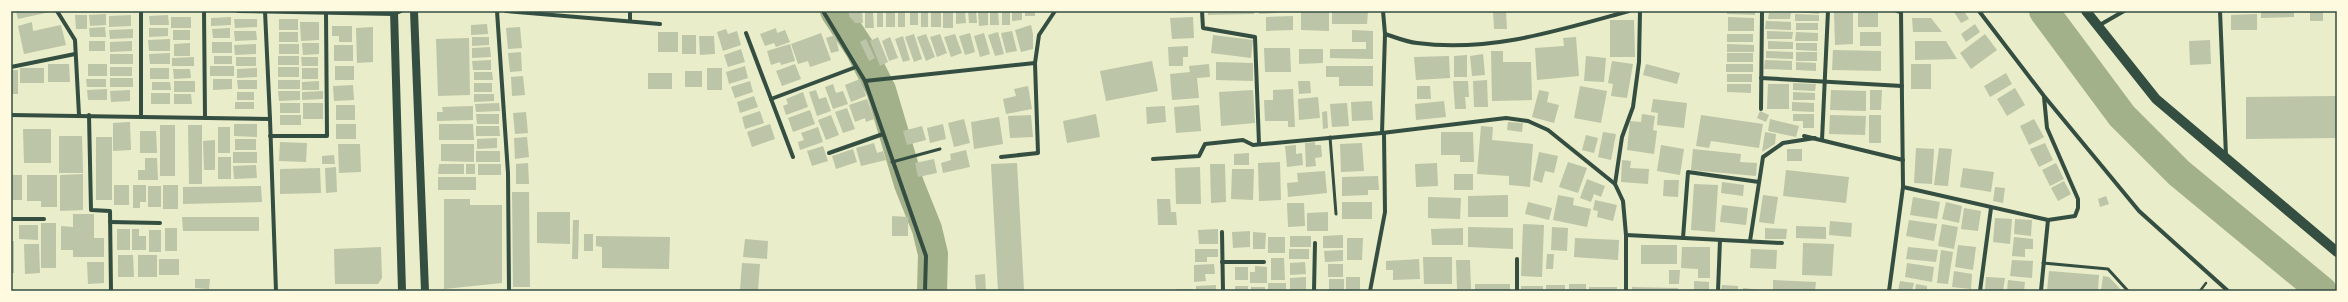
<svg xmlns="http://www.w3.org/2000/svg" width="2348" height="302" viewBox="0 0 2348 302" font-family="'Fira Sans Condensed',sans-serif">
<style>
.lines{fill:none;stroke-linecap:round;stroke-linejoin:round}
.river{stroke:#a3b18a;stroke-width:30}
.building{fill:#bcc5a7}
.path{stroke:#344e41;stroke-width:2.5}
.service{stroke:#344e41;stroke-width:3}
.minor{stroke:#344e41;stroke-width:4}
.secondary{stroke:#344e41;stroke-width:8}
.primary{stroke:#344e41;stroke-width:10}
.neatline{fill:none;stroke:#344e41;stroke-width:1.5}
</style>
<rect width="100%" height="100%" fill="#e9edc9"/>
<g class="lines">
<g class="river">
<polyline points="835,11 860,49 881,90 909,184 927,229 933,254 932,291"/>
<polyline points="2044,11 2122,116 2179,173 2322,291"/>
</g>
</g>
<g class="building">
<polygon points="16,11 50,11 50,12 18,19"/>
<polygon points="849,11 862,11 863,23 855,23 849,16"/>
<polygon points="865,11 873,11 874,28 865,28"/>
<rect x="877" y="11" width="6" height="16"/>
<rect x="886" y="11" width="9" height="16"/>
<rect x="898" y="11" width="7" height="16"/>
<rect x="910" y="11" width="8" height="14"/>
<rect x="921" y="11" width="7" height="16"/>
<rect x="931" y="11" width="10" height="16"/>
<rect x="943" y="11" width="10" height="17"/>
<polygon points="956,11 965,11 966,23 956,24"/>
<polygon points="968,11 976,11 977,23 969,23"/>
<polygon points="978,11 988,11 988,25 979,26"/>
<polygon points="990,11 998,11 999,25 990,25"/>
<rect x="1002" y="11" width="8" height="14"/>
<polygon points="1012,11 1022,11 1022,20 1012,21"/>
<rect x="1025" y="11" width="10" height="5"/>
<polygon points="1175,11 1198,11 1198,12 1175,13"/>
<polygon points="1208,11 1254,11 1254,14 1208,15"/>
<polygon points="1259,11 1276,11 1276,13 1259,14"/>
<polygon points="1301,11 1329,11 1329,31 1301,30"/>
<polygon points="1332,11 1368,11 1367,24 1332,24"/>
<polygon points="1493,11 1506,11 1507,29 1494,29"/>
<polygon points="1727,11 1755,11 1755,15 1727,14"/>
<polygon points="1796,11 1819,11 1819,14 1796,12"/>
<polygon points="1834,11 1853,11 1853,44 1835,45"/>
<polygon points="1964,11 1969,19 1961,23 1954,12"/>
<polygon points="2261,11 2294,11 2294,17 2261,18"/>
<rect x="2310" y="11" width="13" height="10"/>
<rect x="1858" y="12" width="20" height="15"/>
<polygon points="1769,13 1791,13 1790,19 1768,19"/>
<polygon points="106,14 106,25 90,26 89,15"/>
<polygon points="1795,14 1819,15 1819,21 1795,21"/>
<polygon points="2257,14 2257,30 2231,30 2231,15"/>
<polygon points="75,15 87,15 87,29 76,29"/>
<polygon points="131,15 131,26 109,27 109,16"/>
<polygon points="168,15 169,25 150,25 149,16"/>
<polygon points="1293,16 1293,30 1266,31 1266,17"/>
<rect x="171" y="17" width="20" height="11"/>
<polygon points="231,17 231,25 211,26 211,18"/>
<polygon points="1193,17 1194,38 1172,39 1170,18"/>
<polygon points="1728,17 1754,18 1754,31 1728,31"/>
<polygon points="1912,18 1931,18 1942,32 1913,32"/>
<polygon points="234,19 257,19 257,27 235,28"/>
<rect x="279" y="19" width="19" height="11"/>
<polygon points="1610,20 1634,20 1635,57 1610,57"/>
<polygon points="1766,21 1791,22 1791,30 1765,29"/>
<polygon points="32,22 33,31 61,25 66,45 24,54 18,26"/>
<polygon points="300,22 319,22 319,40 301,41"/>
<rect x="1796" y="23" width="22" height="7"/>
<polygon points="487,24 488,34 471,35 471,25"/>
<polygon points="1975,24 1980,32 1966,42 1961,34"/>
<polygon points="1031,25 1033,34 1033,49 1021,52 1015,30"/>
<polygon points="332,26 352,26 352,42 339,42 339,36 332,36"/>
<polygon points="105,27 106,37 90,37 89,28"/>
<polygon points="373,27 373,62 357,63 356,28"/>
<polygon points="520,27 522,48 508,49 506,28"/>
<polygon points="149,28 168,28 168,36 149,37"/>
<polygon points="230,28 230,38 213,38 212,29"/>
<polygon points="776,28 777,33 785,30 790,42 776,47 774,43 765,46 760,34"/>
<polygon points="133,29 133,38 110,39 109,30"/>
<polygon points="726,29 728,34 737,31 741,45 723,51 717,32"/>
<rect x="173" y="30" width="17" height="10"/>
<polygon points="1352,30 1373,31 1373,59 1330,58 1330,49 1366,49 1366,42 1352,42"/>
<polygon points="234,31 256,31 257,40 235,41"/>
<polygon points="1012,31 1017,51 1006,53 1001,33"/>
<polygon points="1767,31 1793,32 1792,39 1767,39"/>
<rect x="279" y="32" width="19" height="10"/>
<rect x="658" y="32" width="20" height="20"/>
<polygon points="998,32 1004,54 995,56 988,35"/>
<polygon points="1796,32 1818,33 1818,41 1795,41"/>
<rect x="1860" y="32" width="21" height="14"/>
<polygon points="821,33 831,60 810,67 808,61 798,64 791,44"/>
<polygon points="970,33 975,52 965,55 959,36"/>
<polygon points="984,33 990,54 980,57 974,36"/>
<polygon points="914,34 922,59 914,62 905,37"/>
<polygon points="926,34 935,57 926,61 917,37"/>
<polygon points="940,34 947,53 937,57 930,37"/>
<polygon points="955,34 962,53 951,57 944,37"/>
<rect x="1727" y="34" width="26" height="8"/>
<polygon points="1985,34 1997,50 1971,69 1960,53"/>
<rect x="682" y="35" width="14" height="19"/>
<polygon points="835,35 839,51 831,53 826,38"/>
<polygon points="1213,35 1253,40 1251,58 1211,53"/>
<polygon points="699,36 714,36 715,54 700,55"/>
<polygon points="903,36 910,60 903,62 895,39"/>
<polygon points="472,37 489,37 489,45 472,46"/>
<polygon points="878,37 888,62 880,66 870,41"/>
<polygon points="890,37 898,58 889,61 882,41"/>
<polygon points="1576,37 1579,76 1537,80 1535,48 1564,46 1563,38"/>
<polygon points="469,38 470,95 438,96 436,39"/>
<polygon points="170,39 170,51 149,51 148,40"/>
<polygon points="866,39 875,58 869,61 860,42"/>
<polygon points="2210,40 2211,64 2190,65 2189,41"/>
<rect x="89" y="41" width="16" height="10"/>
<polygon points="132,41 132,51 110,52 110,42"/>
<polygon points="1768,41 1793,42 1793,49 1768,49"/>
<polygon points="1915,41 1946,41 1957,59 1915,60"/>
<rect x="212" y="42" width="20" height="11"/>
<polygon points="190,43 190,56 174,56 174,44"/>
<polygon points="302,43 319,43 319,54 303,55"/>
<polygon points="1796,43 1817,43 1817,51 1796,50"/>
<polygon points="256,44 256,54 235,55 234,45"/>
<rect x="279" y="44" width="20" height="10"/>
<polygon points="790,44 795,61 781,65 780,62 771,65 767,51"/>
<polygon points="1727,44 1754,45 1754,52 1727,52"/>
<rect x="334" y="45" width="19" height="16"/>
<polygon points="1188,46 1188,57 1183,57 1183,66 1169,66 1168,47"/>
<polygon points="490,47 491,57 472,58 472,48"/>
<polygon points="1264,48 1290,48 1291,72 1265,72"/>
<polygon points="741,49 745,62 728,67 724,55"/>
<polygon points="1299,49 1323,49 1323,63 1299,64"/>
<polygon points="1833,50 1881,51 1881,71 1832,70"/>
<polygon points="1491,51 1503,51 1503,62 1531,62 1532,100 1492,101"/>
<polygon points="1766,51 1793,52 1793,59 1766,58"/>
<polygon points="521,52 522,71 510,72 508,53"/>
<rect x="1796" y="52" width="21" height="9"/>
<polygon points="170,53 170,64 150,64 149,54"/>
<rect x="1727" y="53" width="26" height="9"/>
<rect x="110" y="54" width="23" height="10"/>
<polygon points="1483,54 1485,75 1472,76 1470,56"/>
<polygon points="1467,55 1467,77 1454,77 1454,56"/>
<rect x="214" y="56" width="18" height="8"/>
<rect x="278" y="56" width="21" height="9"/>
<polygon points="1449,56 1450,78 1416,80 1414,57"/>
<polygon points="1586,56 1606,58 1604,82 1584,81"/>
<polygon points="194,57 194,66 172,66 172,58"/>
<rect x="236" y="57" width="20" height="9"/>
<polygon points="301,57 318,57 318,66 302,66"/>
<polygon points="491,60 491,70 473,70 472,61"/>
<polygon points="1765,60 1792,61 1792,70 1764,69"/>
<polygon points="1152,61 1158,91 1106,101 1100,71"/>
<polygon points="1612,61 1633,64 1627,98 1611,96 1613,84 1608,83"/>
<polygon points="1216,62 1253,63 1253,81 1216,80"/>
<polygon points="1796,62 1816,63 1816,71 1796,70"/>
<polygon points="48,64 69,64 70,82 48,82"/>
<rect x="88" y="64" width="19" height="12"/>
<polygon points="795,64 801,79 782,86 776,71"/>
<polygon points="1209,64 1210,77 1197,78 1199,98 1172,100 1170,74 1190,72 1189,66"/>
<polygon points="1646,64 1680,73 1677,84 1643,75"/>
<rect x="1726" y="64" width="27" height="8"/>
<rect x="1911" y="64" width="20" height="25"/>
<rect x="210" y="66" width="24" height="10"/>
<rect x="335" y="66" width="19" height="14"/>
<polygon points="745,66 748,78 729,84 726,72"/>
<polygon points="1326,66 1373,66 1373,86 1339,86 1339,77 1326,77"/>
<rect x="110" y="67" width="22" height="9"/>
<rect x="278" y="67" width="21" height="10"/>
<rect x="20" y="68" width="24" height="15"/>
<rect x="150" y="68" width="19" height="11"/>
<polygon points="257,68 257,77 237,78 237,69"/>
<rect x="302" y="68" width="16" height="11"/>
<rect x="707" y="68" width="15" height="22"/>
<polygon points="173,69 190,69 191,78 174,79"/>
<rect x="11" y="70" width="7" height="24"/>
<rect x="685" y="71" width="17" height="16"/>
<polygon points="474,72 492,72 493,80 474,80"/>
<rect x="648" y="73" width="24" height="16"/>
<polygon points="2006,73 2012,84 1990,97 1984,86"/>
<rect x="1727" y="74" width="25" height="8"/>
<polygon points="523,76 525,95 512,96 511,77"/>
<rect x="110" y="78" width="23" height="9"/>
<polygon points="86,79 106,79 106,87 87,87"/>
<polygon points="213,79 232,79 232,89 213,90"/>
<polygon points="860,79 866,96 851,102 845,85"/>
<polygon points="237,80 257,80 257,89 238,89"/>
<rect x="278" y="80" width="22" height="9"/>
<polygon points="1487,80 1488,107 1474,107 1473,81"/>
<rect x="174" y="81" width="21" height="11"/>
<polygon points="319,81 319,90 302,90 302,82"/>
<polygon points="750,81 753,92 735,98 731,87"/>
<polygon points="1298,81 1310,81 1311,93 1299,94"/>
<polygon points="1453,81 1468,81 1469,97 1465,97 1466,109 1455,109"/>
<polygon points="152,82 170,82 171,90 152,90"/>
<rect x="474" y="83" width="18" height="9"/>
<polygon points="1793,83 1816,84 1815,91 1793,90"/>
<polygon points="833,84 836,93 843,91 848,104 833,109 825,87"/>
<polygon points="1727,84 1751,84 1751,93 1727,92"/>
<polygon points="1768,84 1789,84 1789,109 1767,109"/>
<polygon points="353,85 354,100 334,101 333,86"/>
<polygon points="1028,86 1032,109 1006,114 1003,99 1016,96 1014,89"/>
<polygon points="1417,86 1430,86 1431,99 1417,99"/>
<polygon points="1580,86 1607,91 1601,123 1574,118"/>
<polygon points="2015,88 2025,105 2007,116 1997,99"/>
<polygon points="107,89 107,100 88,100 87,90"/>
<polygon points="1293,89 1295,127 1288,127 1288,121 1265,121 1264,100 1273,100 1273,90"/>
<polygon points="130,90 130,101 111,102 110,91"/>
<polygon points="816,90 819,99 826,97 831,111 817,116 809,92"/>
<polygon points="1253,90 1255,123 1221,126 1219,92"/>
<polygon points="1539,90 1549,92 1547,102 1559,105 1554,123 1532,117"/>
<polygon points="1831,90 1866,91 1866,111 1830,110"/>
<polygon points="1870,90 1882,90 1881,110 1870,110"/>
<polygon points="278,91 300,91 300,100 279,101"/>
<polygon points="323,91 323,99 302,100 302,92"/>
<rect x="237" y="92" width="17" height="8"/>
<polygon points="803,92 808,107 786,115 783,106 788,104 786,99"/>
<polygon points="1793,92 1815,93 1815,100 1793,100"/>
<rect x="151" y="93" width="19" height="11"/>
<polygon points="174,94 191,94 192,104 174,104"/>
<polygon points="474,94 494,94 494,101 474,102"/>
<polygon points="754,96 758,107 740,113 737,102"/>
<polygon points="2337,96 2337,138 2246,139 2246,97"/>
<polygon points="1318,97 1320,118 1299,120 1298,99"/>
<polygon points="867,99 874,119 866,122 865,118 855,122 849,105"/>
<polygon points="1653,99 1687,103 1684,128 1657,125 1658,113 1651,112"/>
<polygon points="1372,101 1373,120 1352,121 1351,102"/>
<polygon points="1444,101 1446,117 1416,120 1415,104"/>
<rect x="235" y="102" width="19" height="7"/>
<polygon points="1792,102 1814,103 1814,112 1792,111"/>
<rect x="280" y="103" width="20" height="10"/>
<rect x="303" y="103" width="20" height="16"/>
<polygon points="499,103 500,111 476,112 475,104"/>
<polygon points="1347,103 1349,126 1332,127 1330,104"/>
<rect x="336" y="105" width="19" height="15"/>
<polygon points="1199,105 1201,131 1176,133 1174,107"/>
<polygon points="473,106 473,120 437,121 437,112 443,112 442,107"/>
<polygon points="1165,106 1166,122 1147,124 1146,107"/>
<polygon points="847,108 855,129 843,133 835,112"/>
<polygon points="810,110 815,124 793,132 788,118"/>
<polygon points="760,111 764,123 745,129 742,117"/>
<polygon points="1327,111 1328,128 1323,129 1322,112"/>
<polygon points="1760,111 1769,115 1766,122 1757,118"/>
<polygon points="526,112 528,133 515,134 513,113"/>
<polygon points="476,114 499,114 499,124 477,124"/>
<polygon points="1096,114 1100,137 1067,143 1063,121"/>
<polygon points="1642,114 1655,116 1653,130 1657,131 1654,154 1627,150 1630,121 1641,122"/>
<polygon points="1793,114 1814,114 1814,128 1803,128 1803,121 1793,121"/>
<rect x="280" y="115" width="21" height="10"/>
<polygon points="831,115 839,135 826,140 818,120"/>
<polygon points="1031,115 1033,137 1010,138 1008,116"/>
<polygon points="1701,115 1763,124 1759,148 1711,141 1709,148 1696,146"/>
<polygon points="1830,115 1866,116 1865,135 1829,134"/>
<rect x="1869" y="115" width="12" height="28"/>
<polygon points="999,117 1003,144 974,149 971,122"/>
<polygon points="964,119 970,143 954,147 948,123"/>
<polygon points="1770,119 1799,126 1796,137 1768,131"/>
<polygon points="2034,119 2044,137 2029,145 2020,126"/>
<polygon points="130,122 131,150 113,151 113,123"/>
<polygon points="1508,122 1523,123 1522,132 1507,130"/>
<polygon points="234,124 257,124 257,137 234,136"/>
<rect x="336" y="124" width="20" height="15"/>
<polygon points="439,124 473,124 474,140 439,140"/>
<polygon points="770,124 775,139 752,147 747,132"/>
<polygon points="943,124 946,139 930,143 927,128"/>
<rect x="160" y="125" width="15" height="51"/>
<polygon points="188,125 202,125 202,184 189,184"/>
<polygon points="476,126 499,126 500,136 476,136"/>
<polygon points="922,126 926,140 907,145 903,131"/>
<polygon points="1481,126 1493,127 1492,140 1533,144 1530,187 1509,185 1509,176 1477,174"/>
<rect x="218" y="127" width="12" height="26"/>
<polygon points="818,127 823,142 800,150 798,142 804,140 801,133"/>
<polygon points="23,129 51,129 51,163 24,163"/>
<polygon points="140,131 156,131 157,153 140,153"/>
<polygon points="1441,132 1473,132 1474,162 1460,162 1460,155 1441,155"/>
<polygon points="1603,132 1616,134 1611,160 1598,157"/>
<polygon points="1765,132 1776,134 1775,144 1762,152"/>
<polygon points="1586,135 1598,138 1594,153 1582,150"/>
<polygon points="59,136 82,136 83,173 59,173"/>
<rect x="96" y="137" width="16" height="63"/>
<polygon points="527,137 529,157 515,159 514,138"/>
<polygon points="497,138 497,148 477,149 477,139"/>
<rect x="235" y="139" width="21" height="11"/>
<polygon points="215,140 215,170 204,170 203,141"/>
<polygon points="280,142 307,143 306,162 279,161"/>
<polygon points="1315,142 1315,145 1321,145 1322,157 1315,158 1316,166 1306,167 1305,143"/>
<polygon points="874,143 877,153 883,151 886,160 861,166 856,148"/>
<polygon points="1362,143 1364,171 1341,172 1340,144"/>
<polygon points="2045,143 2053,160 2039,167 2030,149"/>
<polygon points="338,144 360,144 361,172 339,173"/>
<polygon points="441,144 474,144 474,162 441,161"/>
<polygon points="1296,145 1296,154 1302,153 1303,165 1287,167 1285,146"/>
<polygon points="1661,145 1684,149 1680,175 1657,171"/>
<polygon points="823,146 828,161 812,166 807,151"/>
<polygon points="1916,148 1934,149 1932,184 1914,183"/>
<polygon points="1939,148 1952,149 1948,186 1934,185"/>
<polygon points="853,149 857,162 836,169 832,156"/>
<polygon points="1693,149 1741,154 1740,162 1757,163 1756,176 1691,170"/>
<rect x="1787" y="149" width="15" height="12"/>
<polygon points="966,150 970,167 943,173 941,163 951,160 950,154"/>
<rect x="476" y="151" width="24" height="11"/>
<rect x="233" y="152" width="24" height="11"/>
<polygon points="1539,152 1558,156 1554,173 1545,171 1542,183 1533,180"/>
<polygon points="1249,153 1249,165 1234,165 1234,154"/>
<polygon points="334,155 335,164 322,164 322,156"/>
<rect x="218" y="157" width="13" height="22"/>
<polygon points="145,158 157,158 158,180 138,180 138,170 145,170"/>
<polygon points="934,159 937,173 918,177 915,163"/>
<polygon points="1622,160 1631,161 1630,168 1649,169 1648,184 1621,182"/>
<polygon points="1280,162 1281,200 1259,201 1258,163"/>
<polygon points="1568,162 1587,168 1578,193 1559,187"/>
<polygon points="528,163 529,184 516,184 516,164"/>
<polygon points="1017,163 1024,290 998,291 991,164"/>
<polygon points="1437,163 1438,186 1416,187 1415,164"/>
<polygon points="2056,163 2064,179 2050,186 2042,170"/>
<polygon points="439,164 464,164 464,174 438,174"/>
<rect x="466" y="164" width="9" height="10"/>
<rect x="478" y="164" width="23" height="11"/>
<polygon points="1210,164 1225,164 1226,202 1211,203"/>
<polygon points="256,165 257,178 234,179 233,166"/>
<polygon points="336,167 337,192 326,193 325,168"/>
<polygon points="1200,167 1201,204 1176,204 1175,168"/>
<polygon points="320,168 321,193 280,194 280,169"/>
<polygon points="1963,168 1994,172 1991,192 1960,187"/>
<polygon points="1232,169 1254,169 1253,200 1231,199"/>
<polygon points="1786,170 1849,177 1846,203 1783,196"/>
<polygon points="1325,171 1327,193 1288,197 1287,183 1298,182 1297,173"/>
<polygon points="83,174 83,210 60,211 60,175"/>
<rect x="1454" y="174" width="19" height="16"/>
<rect x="11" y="175" width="11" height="25"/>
<polygon points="27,175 57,175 57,207 41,207 41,201 27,201"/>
<polygon points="1378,176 1379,190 1368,190 1368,195 1342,196 1342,177"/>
<rect x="438" y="177" width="38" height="13"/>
<polygon points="1587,179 1605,186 1601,197 1594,194 1591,202 1580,198"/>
<polygon points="1664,180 1679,180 1678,197 1663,196"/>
<polygon points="2064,181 2071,194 2058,201 2051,188"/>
<polygon points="1722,182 1744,185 1743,196 1721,193"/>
<polygon points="1694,184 1718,185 1715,232 1691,230"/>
<rect x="114" y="185" width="15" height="20"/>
<polygon points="133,185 146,185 146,202 140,202 140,208 133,208"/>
<rect x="163" y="185" width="15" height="24"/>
<rect x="148" y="186" width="13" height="21"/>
<polygon points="261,186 262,202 183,204 183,187"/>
<polygon points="1995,187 2005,188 2003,203 1993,201"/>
<polygon points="512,192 529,192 530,287 513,287"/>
<polygon points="1508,195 1508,217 1468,217 1468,196"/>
<polygon points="1558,195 1574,198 1573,205 1591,209 1587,227 1553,220"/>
<polygon points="1763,195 1778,197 1774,224 1759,222"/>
<polygon points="2106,196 2109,204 2100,207 2098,199"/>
<polygon points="1428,197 1461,198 1460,219 1428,218"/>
<polygon points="1913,197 1940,202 1937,219 1910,215"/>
<polygon points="444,199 470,199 470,205 502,205 502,283 444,289"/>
<polygon points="1157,199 1170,199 1171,212 1176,212 1177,225 1158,225"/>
<polygon points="1595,200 1617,205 1613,221 1597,217 1598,211 1593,210"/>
<rect x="1342" y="202" width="30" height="17"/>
<polygon points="1528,202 1552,208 1549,220 1525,214"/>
<polygon points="1946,202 1962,206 1959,223 1942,219"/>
<polygon points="1287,203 1304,203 1305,226 1288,227"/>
<polygon points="1722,205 1748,208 1746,225 1720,222"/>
<polygon points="1964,208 1981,211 1978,231 1961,229"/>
<polygon points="537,212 570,212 570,244 537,243"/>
<polygon points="1328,212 1328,231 1307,231 1307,213"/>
<polygon points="73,214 94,214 94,238 104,238 104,257 73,257 73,250 61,250 61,226 73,227"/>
<polygon points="892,216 908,217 908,236 892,236"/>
<polygon points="182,217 259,217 259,231 183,231"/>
<polygon points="1995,218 2012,219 2010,244 1993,242"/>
<polygon points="2015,219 2032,220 2031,236 2014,234"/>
<polygon points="573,220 579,220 578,259 572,259"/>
<polygon points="1909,220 1937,224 1934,241 1906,236"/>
<polygon points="1830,221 1852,223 1851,237 1829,235"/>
<rect x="41" y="223" width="15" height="45"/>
<polygon points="1523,224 1544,225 1542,277 1521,276"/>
<polygon points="1942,224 1958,227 1954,249 1938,246"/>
<polygon points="19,225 38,225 38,240 19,239"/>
<polygon points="1796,226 1826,227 1826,239 1796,238"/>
<polygon points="1468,227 1513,228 1513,249 1468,247"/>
<polygon points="1552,227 1568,228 1567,251 1551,250"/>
<rect x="165" y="228" width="12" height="23"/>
<polygon points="1463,228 1463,245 1432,245 1431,229"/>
<polygon points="1765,228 1787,229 1786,239 1765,239"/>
<rect x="117" y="229" width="13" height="21"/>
<polygon points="132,229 139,229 139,236 146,236 146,250 132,250"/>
<polygon points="1218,229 1218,244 1199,244 1198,230"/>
<rect x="149" y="230" width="12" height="22"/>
<polygon points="1250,231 1250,247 1233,248 1232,232"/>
<polygon points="1253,232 1266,233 1265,249 1253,249"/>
<rect x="584" y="234" width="9" height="17"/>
<polygon points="1343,235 1343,248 1323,248 1323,236"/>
<polygon points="596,236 670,237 669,269 602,268 602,247 596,246"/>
<rect x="1290" y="236" width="21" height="11"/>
<rect x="1268" y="237" width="17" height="16"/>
<polygon points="2014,237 2033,239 2033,249 2025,249 2025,257 2012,256"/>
<polygon points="1347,238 1363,238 1362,260 1347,260"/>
<polygon points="1575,238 1619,240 1618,260 1574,257"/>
<polygon points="745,239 768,241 767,259 743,257"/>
<rect x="11" y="241" width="3" height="32"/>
<polygon points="1803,243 1834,244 1832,276 1802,275"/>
<polygon points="24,244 39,244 40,273 25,274"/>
<rect x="1641" y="245" width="36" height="19"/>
<polygon points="1958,245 1976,247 1973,270 1955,267"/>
<polygon points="381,247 382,278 378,284 335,284 334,249"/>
<polygon points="1682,247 1710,247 1710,278 1698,278 1698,269 1681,268"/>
<polygon points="1908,247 1938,250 1936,262 1906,259"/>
<polygon points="1195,249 1218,249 1218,257 1207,257 1207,262 1195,262"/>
<rect x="1289" y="249" width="20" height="10"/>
<polygon points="1751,249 1777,250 1776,269 1750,268"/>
<polygon points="1343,250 1343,261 1325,262 1324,251"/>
<polygon points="1941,250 1953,252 1948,284 1937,283"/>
<polygon points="1547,254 1554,254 1553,269 1546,269"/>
<polygon points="118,255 133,255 134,277 118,277"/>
<rect x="138" y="255" width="19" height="22"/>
<polygon points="1423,257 1452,257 1452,284 1424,284"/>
<polygon points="1271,258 1284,258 1285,280 1271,280"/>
<rect x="159" y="259" width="20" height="16"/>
<polygon points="1419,259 1420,279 1393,280 1393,270 1386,270 1386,261"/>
<polygon points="1456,260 1470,260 1471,289 1457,289"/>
<polygon points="2012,260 2033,261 2032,278 2010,276"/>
<polygon points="87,262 104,262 104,283 88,284"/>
<polygon points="1305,262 1306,274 1290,275 1290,263"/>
<polygon points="742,263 760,264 758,291 740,290"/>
<polygon points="1907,263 1934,267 1932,282 1905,277"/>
<polygon points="1214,264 1215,274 1205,274 1206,281 1194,282 1194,265"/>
<rect x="1328" y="264" width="15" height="13"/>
<polygon points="1255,266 1267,267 1267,283 1250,283 1250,272 1255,272"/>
<rect x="1235" y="267" width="13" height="13"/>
<polygon points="1669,270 1680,270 1679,284 1669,284"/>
<polygon points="1954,271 1972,274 1971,289 1952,287"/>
<polygon points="2049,271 2099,275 2098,291 2047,291"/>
<polygon points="985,274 986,291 976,291 975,275"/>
<polygon points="2103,276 2109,277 2122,291 2101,291"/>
<polygon points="1306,277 1306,290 1290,290 1290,278"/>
<rect x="1346" y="277" width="14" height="14"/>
<polygon points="1986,277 2005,278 2003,291 1985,290"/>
<polygon points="195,279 210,279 209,289 195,288"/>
<rect x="1329" y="279" width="15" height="12"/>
<polygon points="1773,280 1816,282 1815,291 1773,291"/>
<polygon points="2008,280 2025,282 2024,291 2007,291"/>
<polygon points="1694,281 1709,282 1709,291 1694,291"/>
<polygon points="1900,281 1914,283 1912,291 1898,291"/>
<rect x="1268" y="283" width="18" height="8"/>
<rect x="1475" y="284" width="35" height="7"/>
<rect x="1569" y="284" width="17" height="7"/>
<polygon points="1916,284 1927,286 1927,291 1915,291"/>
<polygon points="1216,285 1216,291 1196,291 1196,286"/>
<rect x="1546" y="285" width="19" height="6"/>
<polygon points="1722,285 1738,286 1738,291 1721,291"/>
<rect x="1235" y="286" width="13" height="5"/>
<rect x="1521" y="286" width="22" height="5"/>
<rect x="1251" y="287" width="14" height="4"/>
<rect x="1589" y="287" width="28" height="4"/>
<polygon points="1632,287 1678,288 1678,291 1632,291"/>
<polygon points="1743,288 1761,290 1761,291 1743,291"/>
<rect x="1175" y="289" width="18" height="2"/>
</g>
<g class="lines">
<polyline class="path" points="2200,291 2206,283"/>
<g class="service">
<polyline points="1330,137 1336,214"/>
<polyline points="892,162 940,149"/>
<polyline points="2043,263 2108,269 2128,291"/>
</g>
<g class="minor">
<polyline points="57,11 75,40 79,115"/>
<polyline points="141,11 141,116"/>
<polyline points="204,11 205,117"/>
<polyline points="238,11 394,14 401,11"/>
<polyline points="265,11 270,119"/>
<polyline points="497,11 508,173 509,291"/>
<polyline points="506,11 660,24"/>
<polyline points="630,11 630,21"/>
<polyline points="823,11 865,81 926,256 925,291"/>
<polyline points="1202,11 1203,28 1255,37 1259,144"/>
<polyline points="1383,11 1385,34 1382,133 1506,118 1528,121 1548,130 1615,184 1623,201 1626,235 1626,291"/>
<polyline points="1979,11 2044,96 2139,211 2228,291"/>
<polyline points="2220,11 2226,156"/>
<polyline points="2098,26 2124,11"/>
<polyline points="746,33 793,157"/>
<path d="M1385,34C1395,37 1406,42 1417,43C1489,53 1560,30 1629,11"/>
<polyline points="11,67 75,54"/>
<polyline points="1761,78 1902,86"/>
<polyline points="865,81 1035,63"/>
<polyline points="771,99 856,67"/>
<polyline points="1761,109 1762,11"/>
<polyline points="11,115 270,119 276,291"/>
<polyline points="89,115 91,210 110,211 111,291"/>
<polyline points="270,136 327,136 326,13"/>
<polyline points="1804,136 1903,160"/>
<polyline points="1822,140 1828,11"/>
<polyline points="829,153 883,134"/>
<polyline points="1001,157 1038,153 1035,63 1039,35 1055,11"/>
<polyline points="1153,159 1199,156 1205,144 1243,140 1253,145 1382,133"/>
<polyline points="1615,184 1622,137 1633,107 1639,62 1640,11"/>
<polyline points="1903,187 2048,220 2075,216 2078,208 2078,199 2047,128 2044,97"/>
<polyline points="11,219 44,219"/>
<polyline points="110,222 160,223"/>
<polyline points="1222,232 1223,291"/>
<polyline points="1626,235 1782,243"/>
<polyline points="1683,238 1688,172 1759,182"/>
<polyline points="1750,241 1763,157 1783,143 1815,138"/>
<polyline points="1222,262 1264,262"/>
<polyline points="1314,291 1315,243"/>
<polyline points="1370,291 1385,212 1384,134"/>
<polyline points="1517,291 1517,259"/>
<polyline points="1718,291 1720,240"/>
<polyline points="1889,291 1903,187 1901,12 1897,11"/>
<polyline points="1980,291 1991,208"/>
<polyline points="2041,291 2048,220"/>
</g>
<g class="secondary">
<polyline points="394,11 402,291"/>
<polyline points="414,11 425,291"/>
</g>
<polyline class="primary" points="2086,11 2156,99 2337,252"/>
</g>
<rect width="2348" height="302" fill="none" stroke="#fefae0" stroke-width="24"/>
<rect x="12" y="12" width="2324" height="278" class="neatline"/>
</svg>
